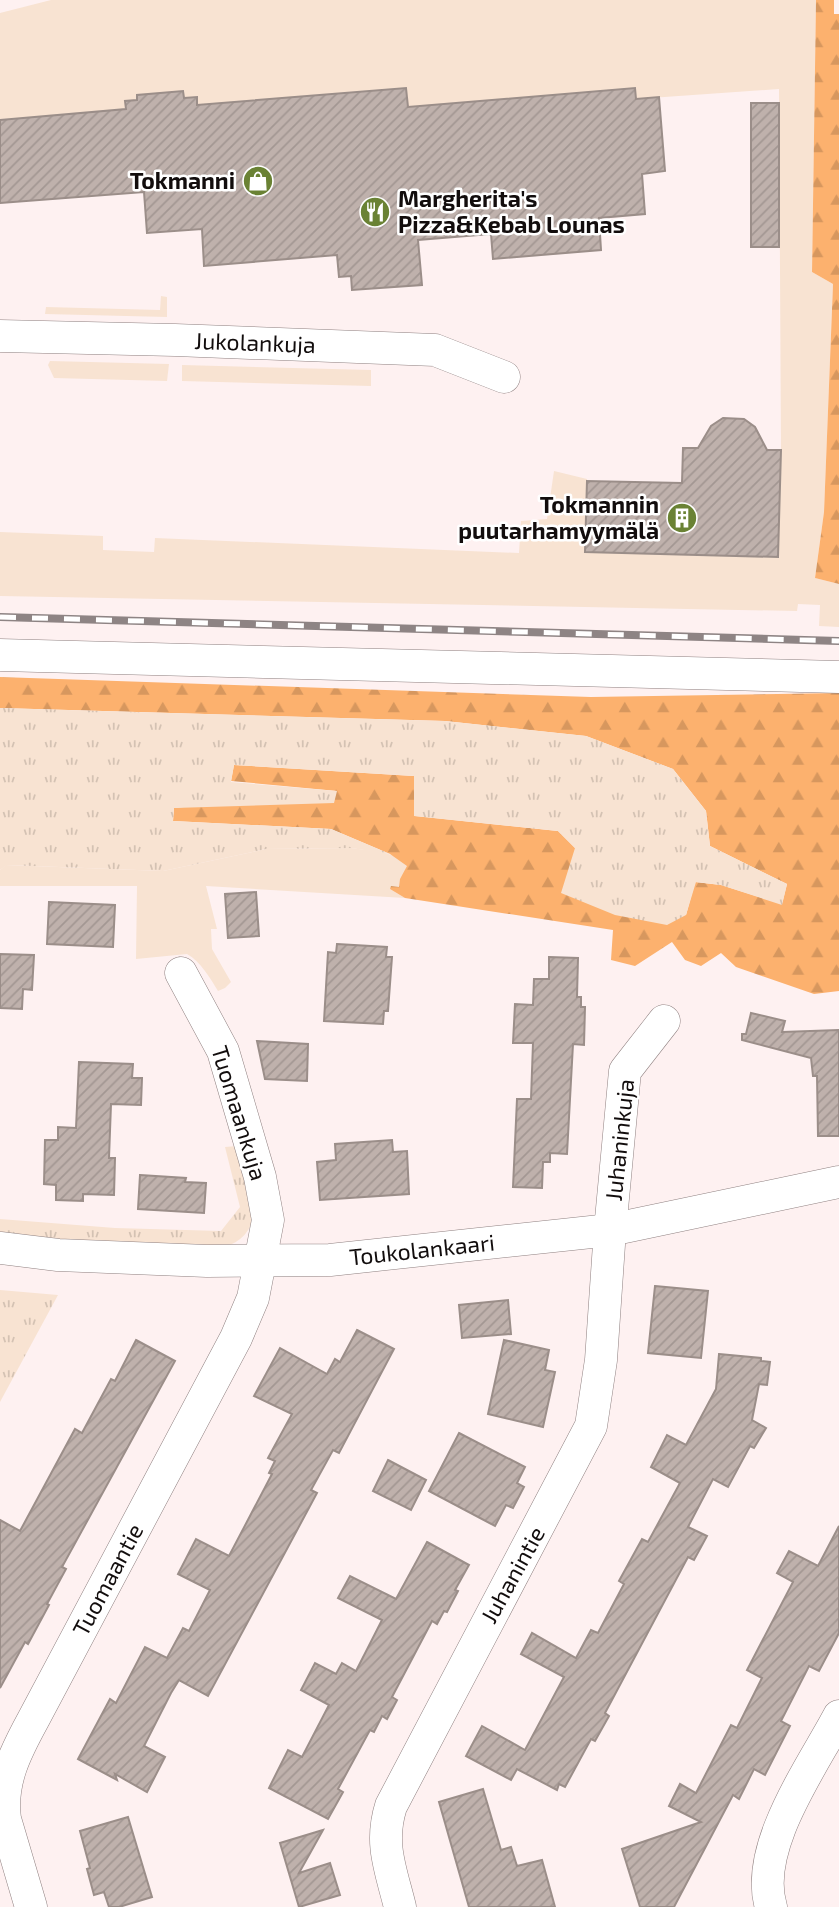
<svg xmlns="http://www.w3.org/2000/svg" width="839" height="1907" viewBox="0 0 839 1907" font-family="'Exo 2',sans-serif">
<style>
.grass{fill:#f8e3d2}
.forest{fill:url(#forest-firs)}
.park{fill:url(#park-tufts)}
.building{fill:url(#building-hatch);stroke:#9b8e89;stroke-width:2}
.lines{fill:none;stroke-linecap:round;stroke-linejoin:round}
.minor-casing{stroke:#8f8181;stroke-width:33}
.minor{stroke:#fff;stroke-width:32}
.rail-casing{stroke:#8e8484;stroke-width:8}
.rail{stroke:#fff;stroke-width:5;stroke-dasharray:16;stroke-linecap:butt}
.labels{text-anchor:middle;stroke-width:5;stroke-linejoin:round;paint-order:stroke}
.poi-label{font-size:23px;font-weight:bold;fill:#120d0d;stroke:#fff;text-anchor:end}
.street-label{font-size:23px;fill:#120d0d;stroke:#fff}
</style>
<defs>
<pattern id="forest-firs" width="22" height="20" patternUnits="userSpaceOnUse" patternTransform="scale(1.75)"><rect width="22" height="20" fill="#fcb16e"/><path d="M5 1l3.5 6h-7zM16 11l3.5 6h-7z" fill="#d7975e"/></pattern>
<pattern id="park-tufts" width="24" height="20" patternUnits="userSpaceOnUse" patternTransform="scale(1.75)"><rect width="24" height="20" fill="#f8e3d2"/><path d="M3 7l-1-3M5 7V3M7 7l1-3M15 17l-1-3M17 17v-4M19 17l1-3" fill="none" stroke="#d4c2b3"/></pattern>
<pattern id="building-hatch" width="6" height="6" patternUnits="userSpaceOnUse" patternTransform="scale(1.75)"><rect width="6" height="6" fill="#bfb1ac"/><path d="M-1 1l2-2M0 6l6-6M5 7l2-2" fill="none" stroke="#a39793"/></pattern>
</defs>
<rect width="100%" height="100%" fill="#fef1f1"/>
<g class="grass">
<polygon points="51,0 816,0 812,272 833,284 824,512 815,578 839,584 839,627 819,626 820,605 798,604 797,611 0,596 0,532 103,536 103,550 154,552 155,538 519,553 521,521 547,519 554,471 587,479 586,552 778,557 781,450 779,89 636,99 635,88 408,107 197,105 197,97 184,98 183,92 137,95 137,100 125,101 126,109 0,120 0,13"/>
<polygon points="161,296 167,297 167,317 45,314 46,307 160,310"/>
<polygon points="50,361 169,364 167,381 54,378 48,365"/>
<polygon points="182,365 371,370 371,386 182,381"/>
<path d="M351,848C371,851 393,850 408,866L399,888L390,889L405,898L206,886L217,929H211L212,949L231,982L225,988L218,991C210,978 201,962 187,954L136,959L137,886H0V870L6,865L163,871L266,849Z"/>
</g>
<g class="forest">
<polygon points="816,0 834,0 834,14 839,14 839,584 815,578 824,512 833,284 812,272"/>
<polygon points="0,677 591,697 839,693 839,991 814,994 736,967 721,953 701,966 685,960 672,942 635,966 611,960 613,930 405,898 390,889 391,886 399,887 400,879 407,866 390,854 331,829 173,821 174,808 337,791 231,781 234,765 414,776 415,816 558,831 575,848 686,915 695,882 721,885 782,904 787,884 710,846 706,811 673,769 586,736 445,721 0,708"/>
</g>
<g class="park">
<polygon points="0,708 445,721 586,736 673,769 706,811 710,846 787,884 782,905 721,885 696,882 686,915 667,925 615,915 561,893 575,848 558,831 414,816 414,776 234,765 231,782 337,791 334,803 174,808 173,821 331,829 390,854 351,848 266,849 163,871 7,865 0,870"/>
<path d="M237,1146L253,1215C252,1231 240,1242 225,1247L59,1241L0,1234V1219L115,1228L221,1231L240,1207L225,1147Z"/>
<polygon points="0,1290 58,1295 0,1402"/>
</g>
<g class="building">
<polygon points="406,88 408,107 635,88 636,99 659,97 665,171 642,174 645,214 599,218 601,250 493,259 491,234 418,240 422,285 352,290 351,276 339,277 337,255 204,266 202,229 147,233 144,192 0,203 0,120 126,109 125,101 137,100 137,95 183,91 184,98 197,97 197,105"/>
<rect x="751" y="103" width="28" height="144"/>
<polygon points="723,418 744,419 755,427 767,450 781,450 778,557 585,552 587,481 682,483 683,448 698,448 711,426"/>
<polygon points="256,892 259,936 228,938 225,894"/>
<polygon points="49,902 115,905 113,947 47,944"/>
<polygon points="337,944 387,947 386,957 392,957 388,1011 384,1011 383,1024 324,1021 328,952 336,953"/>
<polygon points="0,954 34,955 32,990 23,989 22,1009 0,1008"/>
<polygon points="549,957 578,958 577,997 581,997 581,1007 585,1007 584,1045 573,1044 567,1154 550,1153 550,1162 543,1162 542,1188 513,1187 517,1099 531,1099 533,1043 513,1043 515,1004 533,1005 534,979 549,979"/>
<polygon points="751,1013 785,1021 782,1032 839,1030 839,1136 818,1136 817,1076 813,1076 811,1058 742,1040 742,1034 746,1034"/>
<polygon points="257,1041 308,1044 307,1081 265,1079"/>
<polygon points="79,1062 133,1064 132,1078 142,1078 141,1105 111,1104 109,1158 115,1158 114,1195 83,1194 83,1201 56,1200 56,1185 44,1184 45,1140 58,1140 58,1127 76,1128"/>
<polygon points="392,1140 393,1152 407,1151 409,1194 320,1200 317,1162 336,1160 335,1144"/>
<polygon points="140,1175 186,1178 185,1182 206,1183 204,1213 138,1209"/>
<polygon points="655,1286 708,1291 701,1358 648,1353"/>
<polygon points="508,1300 511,1334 462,1338 459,1305"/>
<polygon points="357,1330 394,1349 339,1453 333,1450 311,1490 317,1493 208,1696 179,1680 171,1693 144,1746 165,1757 147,1792 115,1774 117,1780 78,1759 110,1699 116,1703 145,1647 167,1658 183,1628 189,1631 210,1590 178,1574 196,1539 229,1556 272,1474 269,1473 275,1461 268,1458 292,1414 254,1396 280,1348 327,1374 335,1359 340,1362"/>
<polygon points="136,1340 175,1361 62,1567 66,1569 47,1604 49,1605 28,1644 25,1642 0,1688 0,1520 20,1531 75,1429 82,1433 111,1379 115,1381"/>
<polygon points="504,1340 549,1350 545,1370 555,1372 543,1427 488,1414"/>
<polygon points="719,1354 761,1358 761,1361 770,1362 767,1385 759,1384 752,1420 766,1428 754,1448 750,1446 728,1487 713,1479 688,1527 707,1536 694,1560 688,1557 605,1713 609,1716 595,1741 591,1739 565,1787 559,1784 557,1790 517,1769 511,1780 466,1756 482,1726 525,1750 564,1677 521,1654 532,1633 576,1658 591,1630 598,1633 624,1584 619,1581 642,1539 648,1542 680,1483 651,1467 667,1435 686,1445 716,1389"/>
<polygon points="459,1433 525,1467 517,1483 524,1487 513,1508 506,1505 495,1526 429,1491"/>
<polygon points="388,1460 426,1480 411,1510 373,1491"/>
<polygon points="839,1526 839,1633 819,1671 809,1666 781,1721 790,1726 765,1775 754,1769 739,1799 733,1795 674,1907 640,1907 622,1849 701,1822 669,1806 680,1784 696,1793 731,1725 737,1728 762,1678 747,1670 793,1582 777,1573 789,1551 818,1566"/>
<polygon points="427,1542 469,1565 455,1590 458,1591 447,1612 444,1611 437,1624 432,1621 392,1697 397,1700 387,1719 382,1716 374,1732 370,1730 338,1789 343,1792 328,1819 269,1788 288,1750 302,1757 329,1705 301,1690 315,1663 336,1674 342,1663 356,1671 382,1620 338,1598 350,1576 396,1599"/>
<polygon points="483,1789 501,1850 511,1847 517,1866 542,1860 555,1907 469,1907 439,1802"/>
<polygon points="128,1817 152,1897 119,1907 109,1907 104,1892 94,1895 87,1869 90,1868 80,1831"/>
<polygon points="323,1830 299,1873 330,1863 340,1895 299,1907 280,1843"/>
</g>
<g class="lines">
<g class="minor-casing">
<g id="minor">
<polyline points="0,336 175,340 435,350 504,377"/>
<polyline points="0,655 839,677"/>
<polyline points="0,1248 58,1255 207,1261 330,1260 610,1230 839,1182"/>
<path d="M31,1907L5,1819C0,1782 16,1751 33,1720L236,1338L253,1298L268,1220L260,1177L223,1051L181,973"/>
<path d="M400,1907C391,1870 379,1844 391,1806L591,1426L601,1360L610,1230L625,1071L664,1021"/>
<path d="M771,1907C753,1848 812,1767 839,1716"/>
</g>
</g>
<use href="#minor" class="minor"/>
<g class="rail-casing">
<polyline id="rail" points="0,617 839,641"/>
</g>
<use href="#rail" class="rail"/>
</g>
<defs>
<g id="shop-disc" transform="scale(1.575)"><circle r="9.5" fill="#6a8234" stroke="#fff"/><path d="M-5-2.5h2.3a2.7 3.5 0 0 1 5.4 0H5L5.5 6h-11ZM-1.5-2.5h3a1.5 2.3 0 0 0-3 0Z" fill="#fff"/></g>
<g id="restaurant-disc" transform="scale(1.575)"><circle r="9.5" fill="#6a8234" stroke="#fff"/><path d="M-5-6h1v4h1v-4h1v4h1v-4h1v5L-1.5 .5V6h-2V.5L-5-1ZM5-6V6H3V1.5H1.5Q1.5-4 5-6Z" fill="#fff"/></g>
<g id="building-disc" transform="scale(1.575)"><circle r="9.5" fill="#6a8234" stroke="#fff"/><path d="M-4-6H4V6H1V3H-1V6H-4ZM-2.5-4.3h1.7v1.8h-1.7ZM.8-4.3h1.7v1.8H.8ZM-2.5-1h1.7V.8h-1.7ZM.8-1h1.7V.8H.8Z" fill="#fff"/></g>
</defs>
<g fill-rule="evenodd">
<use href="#shop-disc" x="258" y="181"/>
<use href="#restaurant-disc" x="375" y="212"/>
<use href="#building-disc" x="682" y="518"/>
</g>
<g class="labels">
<g class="poi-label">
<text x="235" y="189">Tokmanni</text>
<text x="398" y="207" text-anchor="start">Margherita's<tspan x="398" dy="26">Pizza&amp;Kebab Lounas</tspan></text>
<text x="659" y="513">Tokmannin<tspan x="659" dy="26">puutarhamyymälä</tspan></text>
</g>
<g class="street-label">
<text transform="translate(255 343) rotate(2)" y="8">Jukolankuja</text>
<text transform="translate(239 1113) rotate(73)" y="8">Tuomaankuja</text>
<text transform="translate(620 1140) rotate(-84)" y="8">Juhaninkuja</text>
<text transform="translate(422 1250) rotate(-6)" y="8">Toukolankaari</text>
<text transform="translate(513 1575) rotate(-61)" y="8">Juhanintie</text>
<text transform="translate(108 1580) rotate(-62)" y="8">Tuomaantie</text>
</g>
</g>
</svg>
